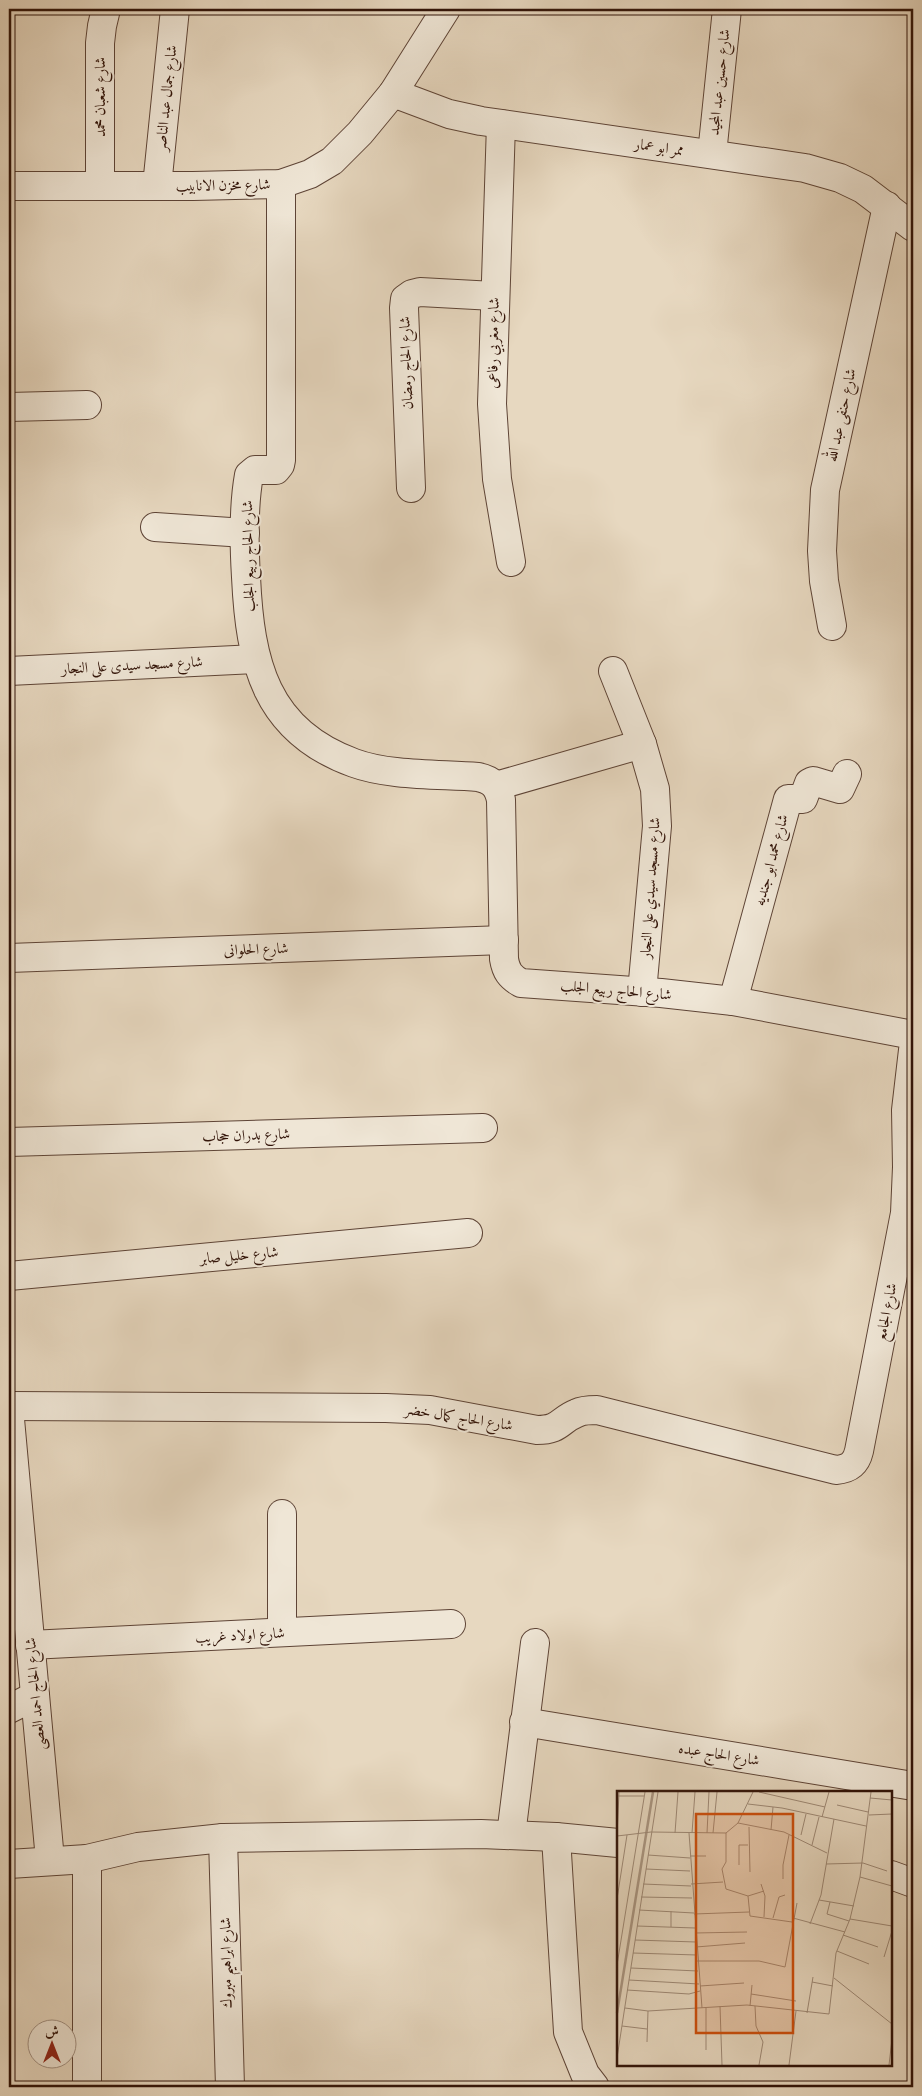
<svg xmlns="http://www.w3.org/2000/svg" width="922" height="2096" viewBox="0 0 922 2096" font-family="'IM FELL Great Primer',Amiri,serif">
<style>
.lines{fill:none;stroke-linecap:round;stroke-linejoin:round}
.minor-casing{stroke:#5e4436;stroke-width:30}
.minor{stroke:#efe6d6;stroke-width:28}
.labels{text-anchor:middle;stroke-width:4;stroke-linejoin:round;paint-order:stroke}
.street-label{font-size:15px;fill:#311308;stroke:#efe6d6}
.inset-river{fill:none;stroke:#a99581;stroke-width:2.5}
.inset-road{fill:none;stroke:#9e8976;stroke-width:1}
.view{fill:#cd4e0b;fill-opacity:0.15;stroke:#cd4e0b;stroke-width:2.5}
.inset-edge{fill:none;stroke:#311308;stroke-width:2.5}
</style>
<rect width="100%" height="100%" fill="#e7d8c0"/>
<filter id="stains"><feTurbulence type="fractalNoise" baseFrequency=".004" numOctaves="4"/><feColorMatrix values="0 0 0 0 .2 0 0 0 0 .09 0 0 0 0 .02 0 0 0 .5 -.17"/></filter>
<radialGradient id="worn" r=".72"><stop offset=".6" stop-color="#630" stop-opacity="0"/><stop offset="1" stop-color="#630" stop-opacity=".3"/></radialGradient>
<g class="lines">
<g class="minor-casing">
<g id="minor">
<polyline points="393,93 449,114 481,121 805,168 840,178 863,189 913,227"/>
<polyline points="501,124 492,404 497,479 511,562"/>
<polyline points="712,154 727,9"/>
<path d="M281,184V460L280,465L276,470H255L249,475C243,508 244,544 246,577C250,662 265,731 354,763C389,776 440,774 478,777C492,780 498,786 501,800L504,959C506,971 510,977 521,983L661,993L733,1001L913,1035"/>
<polyline points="9,186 193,186 281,184 310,174 332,161 360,133 393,93 446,9"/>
<polyline points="100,186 100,43 102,26 106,9"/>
<polyline points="157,186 175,9"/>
<polyline points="9,407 87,405"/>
<polyline points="411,488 404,308 405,299 412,294 420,292 494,296"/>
<polyline points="155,527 245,533"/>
<polyline points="832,626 824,581 822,551 825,490 887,206"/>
<polyline points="9,671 256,659"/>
<polyline points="613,671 642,744 655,789 657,826 642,992"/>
<polyline points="496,786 642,744"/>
<polyline points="9,958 504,940"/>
<polyline points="733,1001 788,799 803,799 809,783 813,781 840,789 847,774"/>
<polyline points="9,1142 483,1128"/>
<polyline points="9,1276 468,1233"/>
<path d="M9,1406L386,1408L430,1410L537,1430C561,1430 559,1420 577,1413C583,1410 591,1410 597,1410L836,1470C849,1469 856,1464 859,1451L905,1213L907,1167L906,1110L913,1050"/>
<polyline points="9,1408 50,1860"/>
<polyline points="282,1514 282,1632"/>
<polyline points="30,1645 451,1624"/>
<polyline points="9,1709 35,1696"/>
<polyline points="524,1722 913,1786"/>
<polyline points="511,1835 535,1643"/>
<polyline points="556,1837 568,2032 585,2074 595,2087"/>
<polyline points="223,1838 230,2087"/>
<polyline points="9,1864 87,1859 138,1847 223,1838 481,1834 556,1837 618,1843"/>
<polyline points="891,1875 913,1883"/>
<polyline points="87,2087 87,1859"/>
</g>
</g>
<use href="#minor" class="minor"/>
</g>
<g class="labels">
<g class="street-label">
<text transform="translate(719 82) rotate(-84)" y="5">شارع حسين عبد المجيد</text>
<text transform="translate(100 97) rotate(-90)" y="5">شارع شعبان محمد</text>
<text transform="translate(166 98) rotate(-84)" y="5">شارع جمال عبد الناصر</text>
<text transform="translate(659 147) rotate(8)" y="5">ممر ابو عمار</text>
<text transform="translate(223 185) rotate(-1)" y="5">شارع مخزن الانابيب</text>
<text transform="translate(493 343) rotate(-89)" y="5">شارع مغربي رفاعى</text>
<text transform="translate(406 363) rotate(-92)" y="5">شارع الحاج رمضان</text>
<text transform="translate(841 415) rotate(-78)" y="5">شارع حنفى عبد الله</text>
<text transform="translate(248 556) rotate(-91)" y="5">شارع الحاج ربيع الجلب</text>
<text transform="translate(132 665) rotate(-3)" y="5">شارع مسجد سيدى على النجار</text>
<text transform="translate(771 860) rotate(-75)" y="5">شارع محمد ابو جنديه</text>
<text transform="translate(650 888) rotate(-86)" y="5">شارع مسجد سيدي على النجار</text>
<text transform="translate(256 949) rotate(-2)" y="5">شارع الحلوانى</text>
<text transform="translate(616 990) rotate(5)" y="5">شارع الحاج ربيع الجلب</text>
<text transform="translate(246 1135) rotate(-2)" y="5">شارع بدران حجاب</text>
<text transform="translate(239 1255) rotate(-5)" y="5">شارع خليل صابر</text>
<text transform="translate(886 1312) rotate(-79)" y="5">شارع الجامع</text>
<text transform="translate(459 1417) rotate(9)" y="5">شارع الحاج كمال خضر</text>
<text transform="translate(240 1635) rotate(-3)" y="5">شارع اولاد غريب</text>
<text transform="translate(35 1694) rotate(-95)" y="5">شارع الحاج احمد العصى</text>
<text transform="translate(719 1754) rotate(9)" y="5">شارع الحاج عبده</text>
<text transform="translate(226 1963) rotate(-91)" y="5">شارع ابراهيم مبروك</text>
</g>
</g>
<g transform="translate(617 1791)">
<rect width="275" height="275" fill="#e7d8c0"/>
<path class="inset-river" d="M0,222L36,1"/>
<path class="inset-road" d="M142,1L208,16M0,5H27M253,7L275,9M131,13L165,17L249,35M220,14L251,21M252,24L275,23M205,26L212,1M121,32L167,41L210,62M132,36L133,81M154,39L156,16M58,42L61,1M72,42L85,217M75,42L78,1M90,42L92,1M96,42L100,1M109,42V71L105,78L109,98L131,105L133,125L175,131M184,44L189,23M0,45L34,41L109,42L121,32L136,1M0,45L2,1M195,54L202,26M31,64L73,67M73,65H89M209,73L246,72L270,80M122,74V54H131M29,78L73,80M243,86L275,95M166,88V74L172,44M26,93L74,95M74,93L106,91M144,93L148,105L147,126M131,105L147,100M24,106L75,107M0,108L10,44M202,109L237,115M213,111L210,123L232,130M22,119L77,122M77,123L132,121M156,127L162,106L168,104M176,127L228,141M233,128L275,135M193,133L204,104L217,28M20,135L78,137M54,136V120M78,142L130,141M226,144L261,156M18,149L79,151M79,156L128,152M220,160L252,173M16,162L80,164M267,166L275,140M80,170H142L168,176L180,112M0,174L28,1M14,177L81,180M217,187L275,233M12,189L82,193M195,191L216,195M83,195L127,192M10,199L72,203L83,200M134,203L179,210M103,215L105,274M133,215L135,194M138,215L139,235L146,251L142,274M8,217L31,220L130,214L212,223L219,162L233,128L243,86L254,1M89,217V259M190,222L196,186M5,235L30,238M30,251L31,220M0,267L41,1M172,274L179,220M272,274L275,248"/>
<path class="view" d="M79,23H176V242H79Z"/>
<rect width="275" height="275" class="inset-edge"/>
</g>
<rect width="922" height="2096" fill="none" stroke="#e7d8c0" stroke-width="30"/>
<rect x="10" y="10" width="902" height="2076" fill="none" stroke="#311308" stroke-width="2.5"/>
<rect x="15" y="15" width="892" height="2066" fill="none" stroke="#311308"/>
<g transform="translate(52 2044)"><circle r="24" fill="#efe6d6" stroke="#a39284"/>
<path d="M0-4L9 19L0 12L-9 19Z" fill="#8f2418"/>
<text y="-8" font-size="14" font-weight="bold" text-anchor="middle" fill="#311308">ش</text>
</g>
<rect width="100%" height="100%" filter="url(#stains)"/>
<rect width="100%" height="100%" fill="url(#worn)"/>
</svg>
